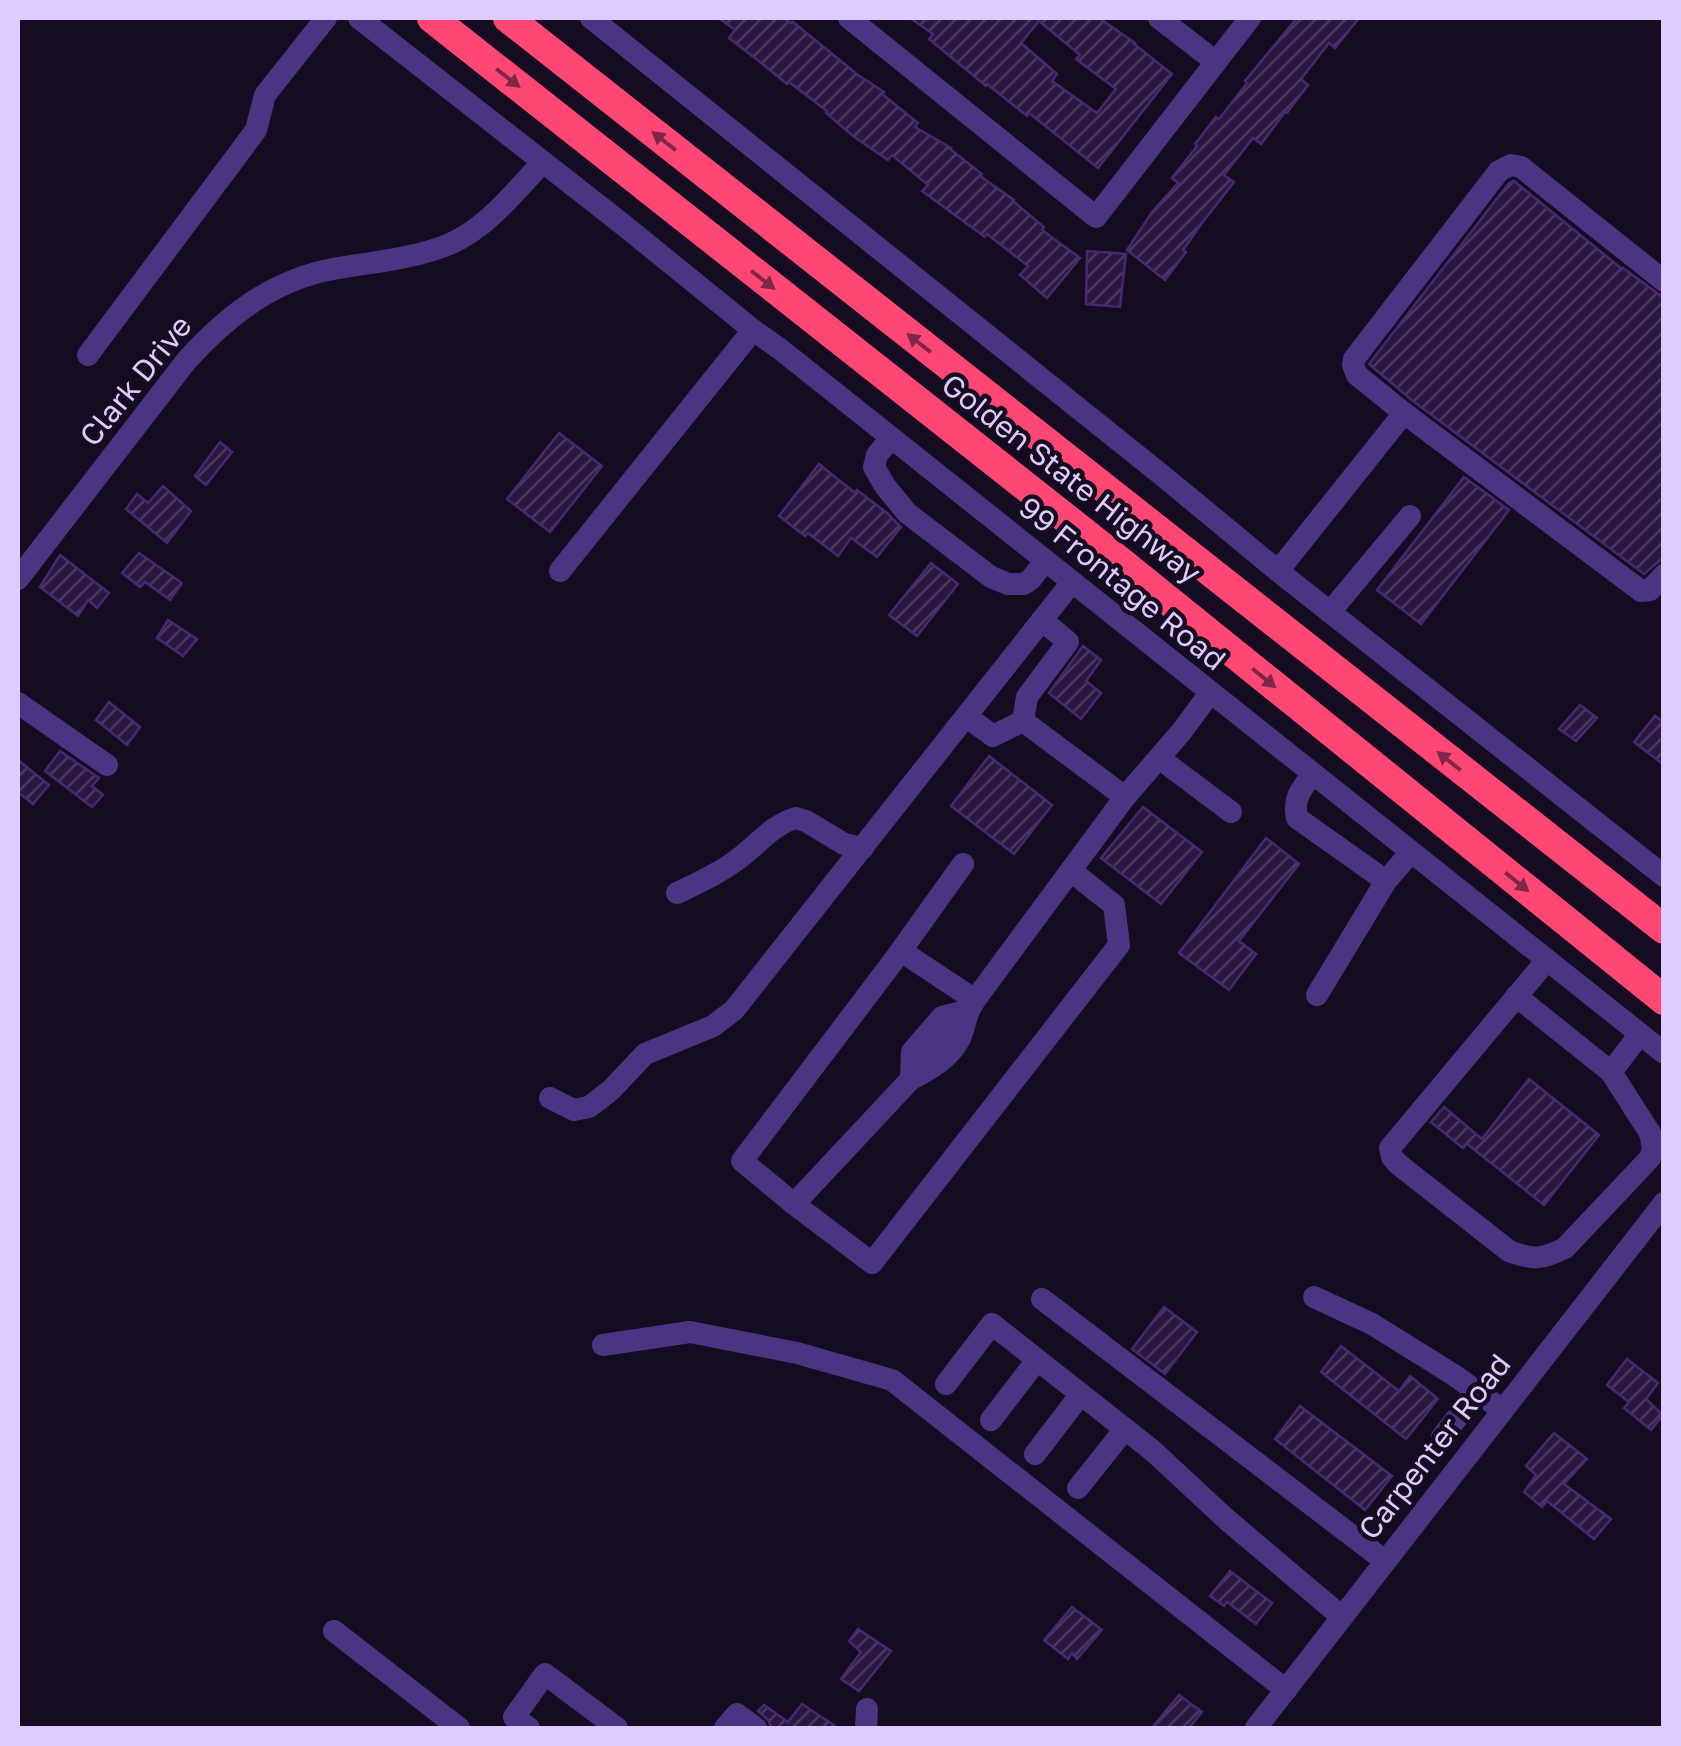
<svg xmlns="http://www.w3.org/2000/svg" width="1681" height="1746" viewBox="0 0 1681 1746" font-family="'Golos Text',sans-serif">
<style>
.building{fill:url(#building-hatch);stroke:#472970;stroke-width:2.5;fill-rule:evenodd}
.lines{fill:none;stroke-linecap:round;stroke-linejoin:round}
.minor{stroke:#4a3582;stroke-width:22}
.highway{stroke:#ff4775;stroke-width:30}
.oneway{fill:#7e2747}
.labels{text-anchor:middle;stroke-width:9;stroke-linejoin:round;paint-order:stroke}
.street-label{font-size:30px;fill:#deccff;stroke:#150c21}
</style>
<defs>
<pattern id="building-hatch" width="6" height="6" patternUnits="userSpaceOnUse" patternTransform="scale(2.5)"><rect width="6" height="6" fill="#2a1843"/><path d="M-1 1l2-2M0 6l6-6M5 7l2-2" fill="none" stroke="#48385f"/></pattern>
</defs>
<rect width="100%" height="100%" fill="#150c21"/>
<g class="building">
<polygon points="719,18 784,18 791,23 793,22 858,75 884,92 882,94 918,123 915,127 951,148 950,149 982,174 980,176 1014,200 1013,201 1044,227 1042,230 1080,258 1047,298 1020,275 1028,266 987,234 985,237 922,191 928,185 892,155 888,160 853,136 826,113 827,111 789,82 787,84 760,62 729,38 735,30"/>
<path d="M910,18H1099L1135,43L1134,44L1172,74L1098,168L1029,113L1027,116L987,84L986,86L929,39L933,34ZM1039,21L1080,55L1076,59L1116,89L1097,113L1052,81L1057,74L1021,43Z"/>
<polygon points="1297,18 1359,18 1335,48 1329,43 1301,79 1308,85 1287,113 1285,112 1261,144 1253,138 1224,175 1234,182 1202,223 1183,250 1186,252 1165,280 1127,250 1152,212 1178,183 1172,178 1197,146 1195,144 1216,117 1219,119 1247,83 1245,81"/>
<polygon points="1514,181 1622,269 1623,268 1664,298 1664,557 1644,574 1413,401 1369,364 1509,183"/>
<polygon points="1087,251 1126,254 1120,307 1086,304"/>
<polygon points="559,433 602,466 550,532 507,499"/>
<polygon points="220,442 232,452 206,485 195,476"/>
<polygon points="819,464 855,493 857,490 887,513 901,527 877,557 851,538 838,556 808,533 805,536 779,516"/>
<polygon points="1464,477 1509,510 1421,624 1377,590"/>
<polygon points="163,486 191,511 167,543 126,509 137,494 148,503"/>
<polygon points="139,553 182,583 170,600 145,582 140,587 122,573"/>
<polygon points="60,555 109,593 97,608 88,600 78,616 40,587"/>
<polygon points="931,563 958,584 917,636 889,615"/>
<polygon points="168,620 197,639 183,656 157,638"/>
<polygon points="1083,646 1101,660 1086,681 1101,693 1081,719 1049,693"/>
<polygon points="109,702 140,727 127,745 96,720"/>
<polygon points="1580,705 1597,718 1576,741 1559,729"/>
<polygon points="1655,716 1664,722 1664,765 1634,742"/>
<polygon points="60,751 99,778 92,786 103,795 92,807 45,771"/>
<polygon points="989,756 1052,805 1014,854 951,806"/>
<polygon points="18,760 49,785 33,804 18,792"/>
<polygon points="1143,807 1202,852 1161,904 1101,858"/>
<polygon points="1266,838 1299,864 1239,941 1256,954 1229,990 1179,953"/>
<polygon points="1529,1079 1599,1135 1544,1205 1467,1144 1463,1148 1431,1122 1444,1107 1482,1139"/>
<polygon points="1164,1307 1197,1332 1165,1374 1132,1349"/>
<polygon points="1341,1346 1399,1391 1410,1376 1438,1399 1406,1439 1321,1372"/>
<polygon points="1627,1359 1658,1383 1646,1399 1663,1415 1651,1430 1624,1408 1629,1402 1607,1385"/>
<polygon points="1300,1406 1392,1476 1365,1510 1275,1439"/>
<polygon points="1554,1433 1587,1459 1564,1484 1611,1519 1594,1539 1547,1501 1542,1507 1524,1492 1536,1475 1526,1466"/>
<polygon points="1230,1571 1272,1603 1256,1624 1227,1602 1224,1606 1210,1596"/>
<polygon points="1072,1607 1102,1630 1077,1659 1072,1653 1068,1659 1044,1640"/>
<polygon points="858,1629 891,1651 859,1691 841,1679 861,1652 849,1641"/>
<polygon points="1179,1695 1202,1712 1189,1728 1152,1728"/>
<polygon points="802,1704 838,1728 771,1728 769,1721 758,1711 764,1705 788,1722"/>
</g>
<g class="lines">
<g class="minor">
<polyline points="359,18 621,223 753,330 780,349 1664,1053"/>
<polyline points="591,18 1163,476 1278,571 1664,876"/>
<polyline points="849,18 1096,217 1250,18"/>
<polyline points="1159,18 1216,62"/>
<polyline points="1664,281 1521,167 1511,165 1499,171 1354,359 1353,365 1357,375 1404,413 1641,591 1650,590 1664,575"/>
<polyline points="88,355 256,130 265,95 326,18"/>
<polyline points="891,438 877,455 874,467 885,486 907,513 991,577 1008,584 1024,584 1031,579 1045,561"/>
<polyline points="560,571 753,330"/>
<polyline points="1278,571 1404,413"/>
<path d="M18,579L187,360C228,315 273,280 333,269C373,262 415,259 452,243C489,226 516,190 543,162"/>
<polyline points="1330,612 1410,516"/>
<polyline points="18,703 107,765"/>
<polyline points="967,717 993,736 1023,721"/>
<polyline points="1023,721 1125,797"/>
<polyline points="1023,721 1027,697 1068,642 1042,620"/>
<polyline points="1159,758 1231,812"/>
<path d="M1313,774C1301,789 1293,798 1297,818L1386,881"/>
<path d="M677,893C700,882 722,872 742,856C760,842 774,824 796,818L806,821L844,844L863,848"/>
<polyline points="900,952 963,864"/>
<path d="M1547,960L1390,1148L1392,1157L1398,1164L1509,1251C1533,1260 1541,1260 1565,1248L1650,1158L1653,1149L1650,1133L1611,1072L1640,1034"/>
<polyline points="1317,995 1386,881 1411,852"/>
<polyline points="1516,996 1611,1072"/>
<polyline points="966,1011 942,1017 912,1052 911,1079 794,1204 872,1263 1119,945 1114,905 1071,871"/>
<path d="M951,1031L911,1079C930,1070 950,1058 960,1038C967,1023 964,1015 975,1000L1125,797L1182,731L1210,693"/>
<polyline points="550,1098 574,1110 589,1107 611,1090 645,1054 713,1026 734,1010 1072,582"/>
<polyline points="794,1204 742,1161 901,951 975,1000"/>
<polyline points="1314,1297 1372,1324 1454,1375 1502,1410"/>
<polyline points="1042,1299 1385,1561"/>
<polyline points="603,1345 690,1332 797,1353 892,1380 1286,1690"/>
<polyline points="946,1384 992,1324 1153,1451 1225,1518 1342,1617"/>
<polyline points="991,1420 1037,1360"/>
<polyline points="1442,1437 1477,1392"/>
<polyline points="1035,1454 1081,1394"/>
<polyline points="1078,1488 1125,1429"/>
<polyline points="334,1631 459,1728"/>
<polyline points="529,1728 514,1717 545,1674 617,1728"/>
<polyline points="725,1728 737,1714 756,1728"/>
<polyline points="866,1728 867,1709"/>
<polyline points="1256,1728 1664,1203"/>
</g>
<g class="highway">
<polyline points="432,18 1096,542 1664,1000"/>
<polyline points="508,18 1664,929"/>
</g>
</g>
<defs><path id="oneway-solid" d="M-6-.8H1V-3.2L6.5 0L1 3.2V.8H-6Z" transform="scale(2.5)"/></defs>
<g class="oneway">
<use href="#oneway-solid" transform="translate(508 78) rotate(38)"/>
<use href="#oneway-solid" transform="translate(664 141) rotate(-142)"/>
<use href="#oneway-solid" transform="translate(763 280) rotate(38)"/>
<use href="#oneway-solid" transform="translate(919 343) rotate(-142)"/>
<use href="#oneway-solid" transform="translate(1264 678) rotate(39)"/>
<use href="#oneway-solid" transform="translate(1449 761) rotate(-142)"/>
<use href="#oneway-solid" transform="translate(1517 882) rotate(39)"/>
</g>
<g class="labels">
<g class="street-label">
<text transform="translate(136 381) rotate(-51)" y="10">Clark Drive</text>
<text transform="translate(1071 479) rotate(38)" y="10">Golden State Highway</text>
<text transform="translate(1122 584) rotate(39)" y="10">99 Frontage Road</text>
<text transform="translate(1435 1447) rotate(-52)" y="10">Carpenter Road</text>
</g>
</g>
<rect width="1681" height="1746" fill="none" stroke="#deccff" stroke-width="40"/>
</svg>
